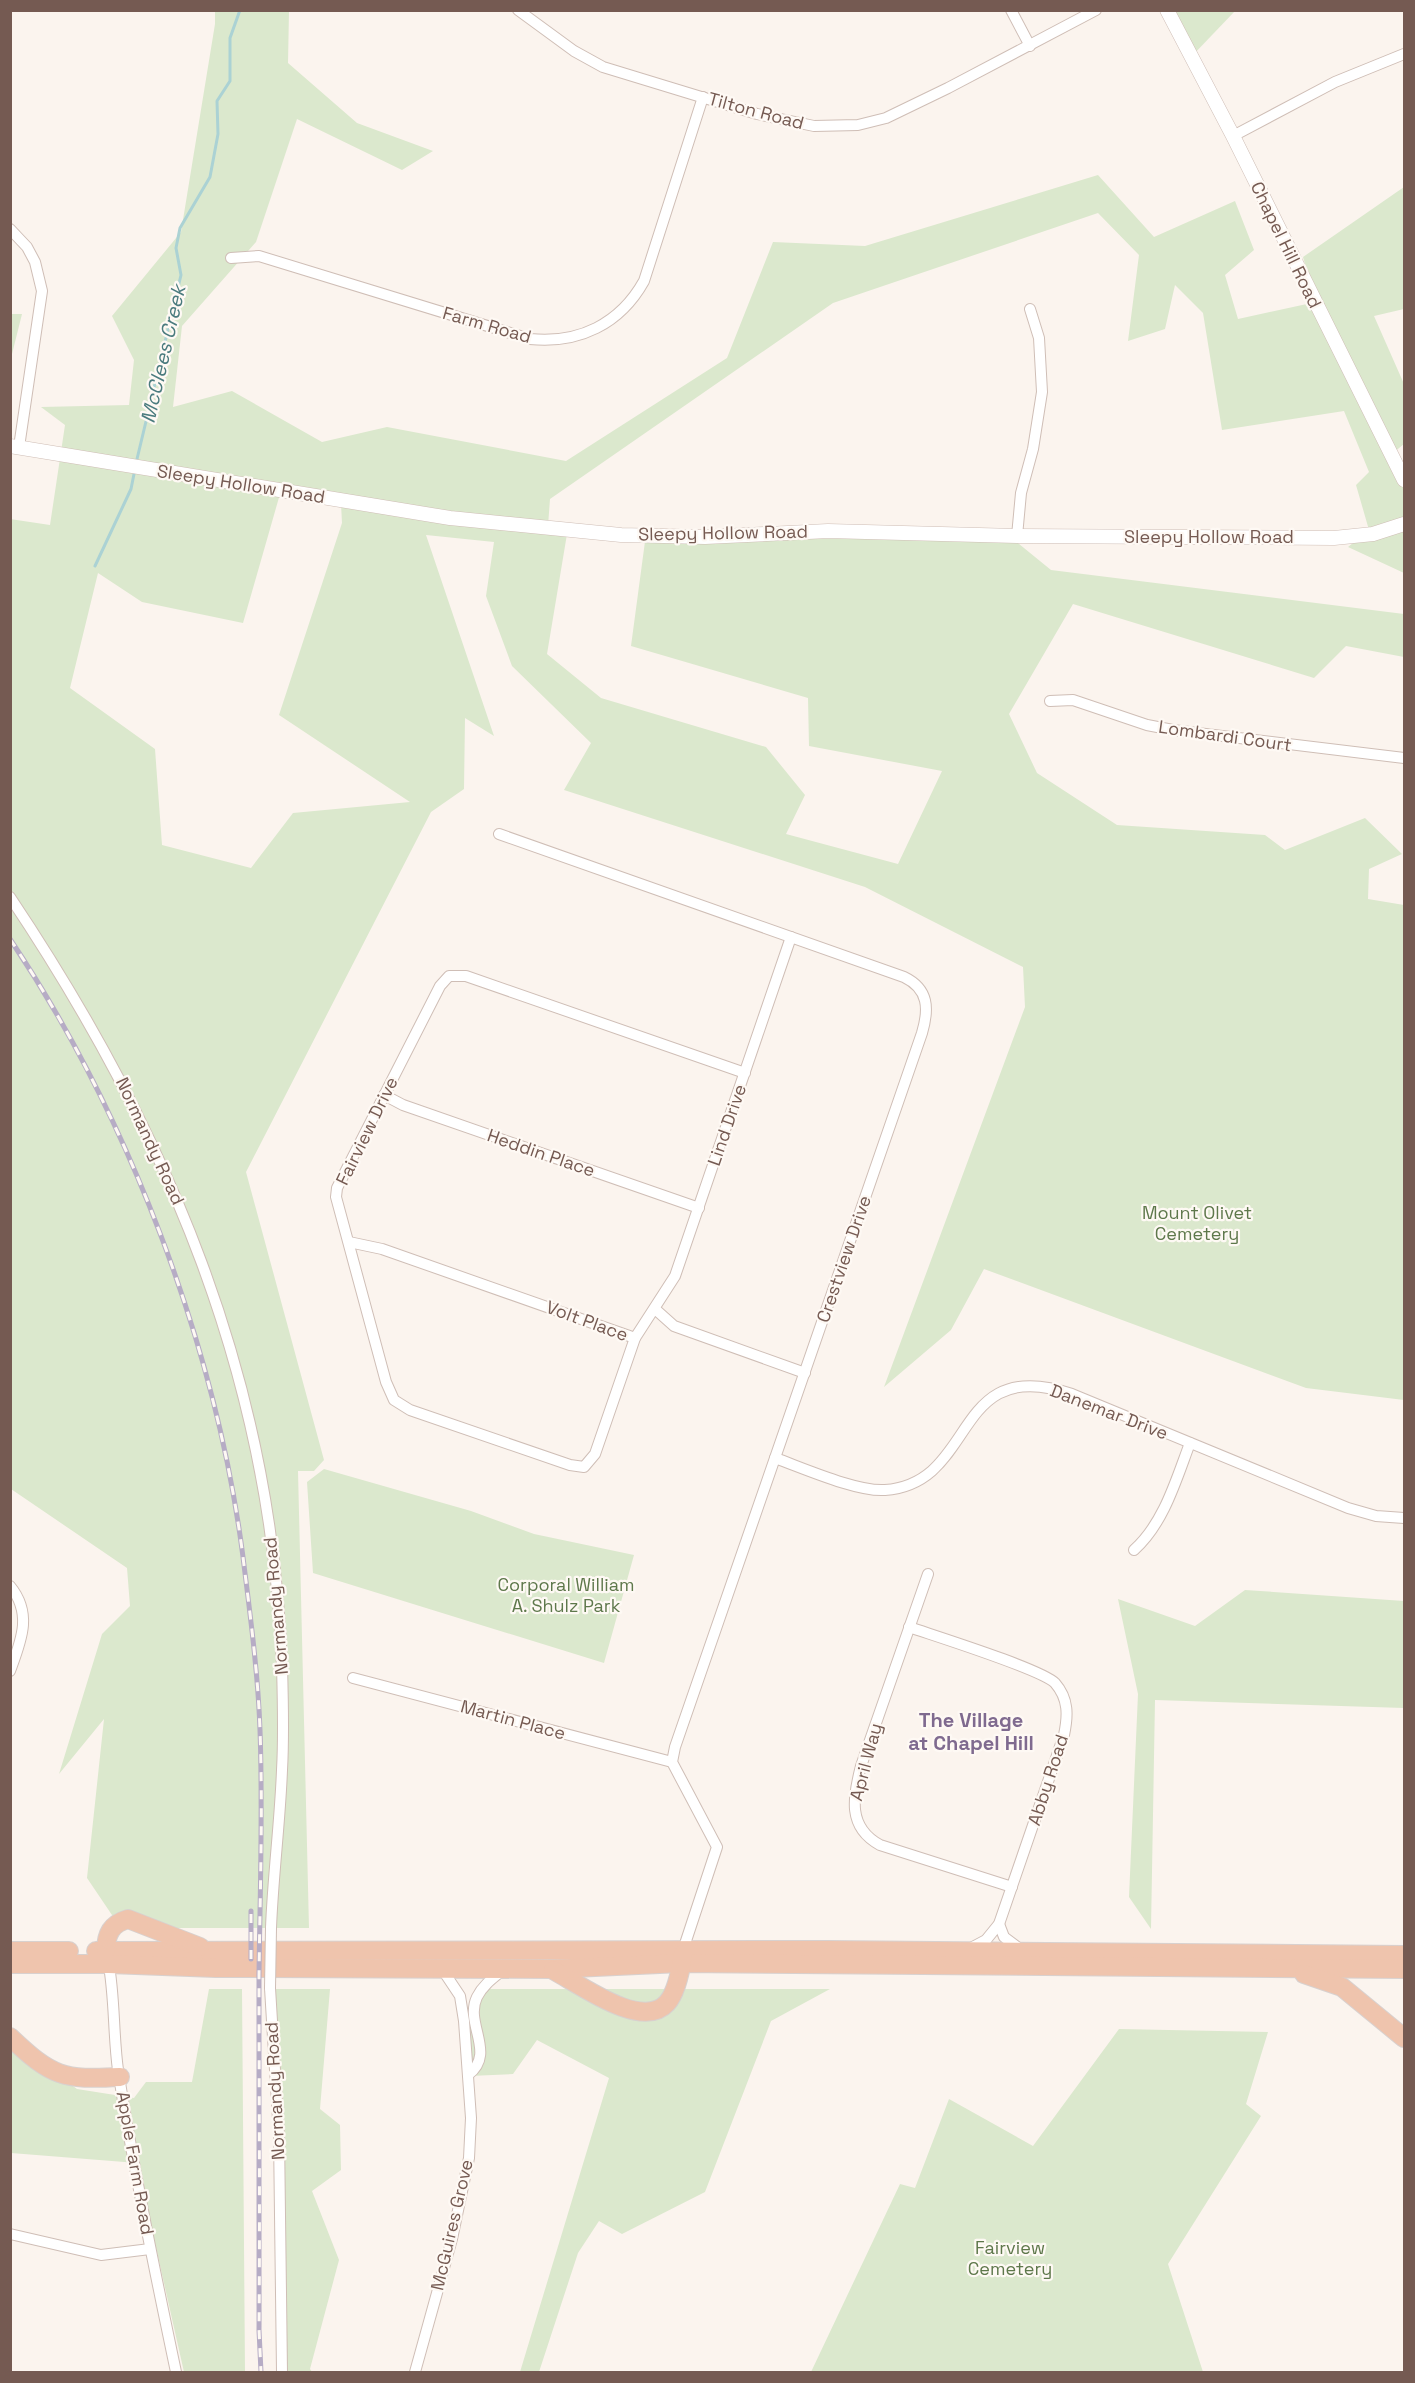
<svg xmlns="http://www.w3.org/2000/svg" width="1415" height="2383" viewBox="0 0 1415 2383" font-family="'Space Grotesk',sans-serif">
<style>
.green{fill:#dbe8cd;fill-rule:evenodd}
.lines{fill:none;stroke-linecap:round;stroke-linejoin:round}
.stream{stroke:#abd2d4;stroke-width:3}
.minor-casing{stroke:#cfbeb6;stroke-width:12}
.tertiary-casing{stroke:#cfbeb6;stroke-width:15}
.trunk-casing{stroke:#d8d1cf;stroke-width:20}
.minor{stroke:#fff;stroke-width:10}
.tertiary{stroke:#fff;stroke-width:14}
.trunk{stroke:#efc4ad;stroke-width:18}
.rail-casing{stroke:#b6acc5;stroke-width:5}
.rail{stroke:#fef9f4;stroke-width:3;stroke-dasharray:9;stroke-linecap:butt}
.minor-bridge-casing{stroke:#cfbeb6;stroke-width:12;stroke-linecap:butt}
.minor-bridge{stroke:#fff;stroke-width:10}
.labels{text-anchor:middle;stroke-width:4.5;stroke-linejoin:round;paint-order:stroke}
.street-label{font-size:18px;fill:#755a52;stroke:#fef9f4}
.park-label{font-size:18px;fill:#5e784b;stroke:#fef9f4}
.water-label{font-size:20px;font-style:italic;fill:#4a7b7e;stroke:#fef9f4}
.neighbourhood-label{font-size:20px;font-weight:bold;fill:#7f6a8f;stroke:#fef9f4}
</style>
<rect width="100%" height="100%" fill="#fbf4ee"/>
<g class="green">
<path d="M215,11H289L288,63L357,123L433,151L402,170L297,119L256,242L182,326L173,407L232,391L322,442L387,427L566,461L727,358L773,242L865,246L1098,175L1154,237L1235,201L1254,250L1225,275L1238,319L1316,302L1303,257L1404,187V309L1374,316L1404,384V444L1393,453L1404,480V573L1348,547L1369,530L1356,485L1369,472L1344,411L1222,430L1203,313L1175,285L1165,329L1128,341L1139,255L1098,213L833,303L550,499L548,526L568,528L547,654L601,698L766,747L805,795L786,834L898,864L942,771L809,746L808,698L631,646L646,534L1008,535L1051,570L1404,614V657L1346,646L1314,678L1073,604L1009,714L1037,773L1117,825L1265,835L1285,850L1365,818L1402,854L1369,869L1368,899L1404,905V1400L1306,1388L984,1269L951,1330L884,1387L1025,1007L1023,967L865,887L564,790L591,743L512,666L486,596L494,542L426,535L494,736L465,718L464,789L431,812L246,1172L324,1460L314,1471H298L309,1928H130L114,1918L87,1878L104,1719L59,1774L102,1634L130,1606L127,1568L11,1489L10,519L50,525L65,425L41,407L129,405L134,360L112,316L181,232L215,24ZM280,494L341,504L342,523L279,715L410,802L293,813L251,868L162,845L155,749L70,688L98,573L142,602L243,623Z"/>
<polygon points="1167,11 1235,11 1191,57"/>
<polygon points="11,314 22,314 11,358 10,314"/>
<polygon points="324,1469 471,1511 534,1534 634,1555 604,1663 313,1573 307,1482"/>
<polygon points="1245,1590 1404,1601 1404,1708 1155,1700 1151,1929 1129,1897 1138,1694 1118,1599 1195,1626"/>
<polygon points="209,1989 242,1989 245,2372 184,2372 137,2163 11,2153 10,2041 77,2089 134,2098 146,2082 192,2082"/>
<polygon points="276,1989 330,1989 320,2109 340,2125 341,2170 312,2191 339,2260 310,2369 312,2372 286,2372 283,2103 276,2034"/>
<polygon points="486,1989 830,1989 771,2021 705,2192 622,2234 599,2221 578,2253 539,2372 520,2372 609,2078 537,2040 513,2074 470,2076 469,2018"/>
<polygon points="1119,2029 1268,2032 1246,2104 1261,2116 1168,2264 1203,2372 811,2372 900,2184 915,2188 949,2099 1033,2146"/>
</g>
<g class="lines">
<g class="stream">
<polyline points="137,459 181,275 176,248 180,228 210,177 218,134 217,101 230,81 230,38 240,10"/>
<polyline points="95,566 131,489 134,474"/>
</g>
<g class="minor-casing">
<g id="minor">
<polyline points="518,10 574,51 603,67 757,114 814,126 858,125 886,118 948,88 1096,10"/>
<polyline points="1011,10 1030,46"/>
<polyline points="1233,136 1335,82 1404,54"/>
<polyline points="10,229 27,247 35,262 42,291 19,447"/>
<path d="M231,258L259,256L530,339C579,344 620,324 644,281L703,97"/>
<polyline points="1017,536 1021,493 1033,449 1042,392 1039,338 1030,309"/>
<polyline points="1050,701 1073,700 1147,725 1173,730 1404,758"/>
<path d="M499,834L904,977C929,989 929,1009 922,1033L675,1747L672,1762L717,1847L683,1950"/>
<path d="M10,897C168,1133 272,1379 282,1666C283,1701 284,1735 282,1770C280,1823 273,1875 271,1928"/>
<polyline points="745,1073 466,976 449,976 440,986 337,1188 336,1197 386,1382 394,1400 410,1410 570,1465 584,1467 595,1454 635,1338 675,1276 791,937"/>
<polyline points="384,1095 403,1105 699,1208"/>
<polyline points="349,1242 382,1249 635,1338"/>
<polyline points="655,1309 674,1326 805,1373"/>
<path d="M775,1458C803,1468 857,1492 885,1490C979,1483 950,1353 1072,1394L1348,1508L1376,1516L1404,1518"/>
<path d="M1134,1550C1164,1523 1176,1480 1190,1443"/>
<path d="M928,1574L861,1766C853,1797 847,1827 880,1845L1012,1887"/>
<path d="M10,1586C33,1614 21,1641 10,1671"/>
<path d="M909,1627C935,1636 1041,1669 1055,1683C1069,1699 1068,1716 1064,1735L999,1924L986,1940L969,1949"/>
<polyline points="353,1678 672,1762"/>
<polyline points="999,1924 1004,1937 1020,1949"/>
<path d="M108,1960C115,1996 113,2034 118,2070C134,2171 155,2272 176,2372"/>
<polyline points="270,1988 279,2136 282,2372"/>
<path d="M468,2075C497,2053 464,2024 477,1997C483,1985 493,1978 503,1970"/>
<polyline points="10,2234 101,2255 150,2249"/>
<polyline points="415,2372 452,2239 469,2158 471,2118 464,2021 460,1996 442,1969"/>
</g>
</g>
<g class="tertiary-casing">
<g id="tertiary">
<polyline points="1167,10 1233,136 1404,480"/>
<polyline points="10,446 450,518 621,535 705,537 828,531 1017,536 1334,538 1373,534 1404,524"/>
</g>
</g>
<g class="trunk-casing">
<g id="trunk">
<polyline points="10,1951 69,1951"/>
<polyline points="96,1951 827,1950 1404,1955"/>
<path d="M106,1951C106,1934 111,1924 128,1919L200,1947"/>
<polyline points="10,1964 109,1964 216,1968 552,1969 681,1963 1404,1969"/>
<path d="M553,1970C579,1984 642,2031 667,2003C677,1992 681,1968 683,1954"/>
<polyline points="1304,1974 1342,1987 1404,2038"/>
<path d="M10,2037C52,2077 63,2080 120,2077"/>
</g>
</g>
<use href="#minor" class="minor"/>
<use href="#tertiary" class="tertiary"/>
<use href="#trunk" class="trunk"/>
<g class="rail-casing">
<g id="rail">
<path d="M10,939C128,1115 216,1346 243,1557C250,1614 258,1672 260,1730C263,1811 260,1894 259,1975C259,2094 260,2212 259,2330L261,2372"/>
<polyline points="251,1959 251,1911"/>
</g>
</g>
<use href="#rail" class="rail"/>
<g class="minor-bridge-casing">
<polyline id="minor-bridge" points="270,1988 271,1928"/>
</g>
<use href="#minor-bridge" class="minor-bridge"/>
</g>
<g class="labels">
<g class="street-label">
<text transform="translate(756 111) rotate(15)" y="6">Tilton Road</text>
<text transform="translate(1286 245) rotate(64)" y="6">Chapel Hill Road</text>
<text transform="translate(487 325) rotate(16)" y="6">Farm Road</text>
<text transform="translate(241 484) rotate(9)" y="6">Sleepy Hollow Road</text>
<text transform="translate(723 533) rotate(-1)" y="6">Sleepy Hollow Road</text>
<text x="1209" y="543">Sleepy Hollow Road</text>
<text transform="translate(1225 736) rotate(8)" y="6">Lombardi Court</text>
<text transform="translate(727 1125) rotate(-71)" y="6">Lind Drive</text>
<text transform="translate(367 1131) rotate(-64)" y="6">Fairview Drive</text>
<text transform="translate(150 1141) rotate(65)" y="6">Normandy Road</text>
<text transform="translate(541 1153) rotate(19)" y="6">Heddin Place</text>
<text transform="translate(844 1259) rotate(-71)" y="6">Crestview Drive</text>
<text transform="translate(587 1321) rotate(20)" y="6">Volt Place</text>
<text transform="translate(1109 1412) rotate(21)" y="6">Danemar Drive</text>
<text transform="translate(276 1606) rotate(-95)" y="6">Normandy Road</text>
<text transform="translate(513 1720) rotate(15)" y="6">Martin Place</text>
<text transform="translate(866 1762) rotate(-75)" y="6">April Way</text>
<text transform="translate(1048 1780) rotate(-72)" y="6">Abby Road</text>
<text transform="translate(275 2091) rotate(-93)" y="6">Normandy Road</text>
<text transform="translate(135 2163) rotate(80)" y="6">Apple Farm Road</text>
<text transform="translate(452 2225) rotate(-77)" y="6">McGuires Grove</text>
</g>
<g class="park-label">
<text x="1197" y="1219">Mount Olivet<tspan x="1197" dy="21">Cemetery</tspan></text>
<text x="566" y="1591">Corporal William<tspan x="566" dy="21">A. Shulz Park</tspan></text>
<text x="1010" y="2254">Fairview<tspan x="1010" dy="21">Cemetery</tspan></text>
</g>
<g class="water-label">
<text transform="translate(163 354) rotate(-77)" y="7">McClees Creek</text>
</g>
<g class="neighbourhood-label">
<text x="971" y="1727">The Village<tspan x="971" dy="23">at Chapel Hill</tspan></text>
</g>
</g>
<rect width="1415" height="2383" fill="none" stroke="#755a52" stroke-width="24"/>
</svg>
